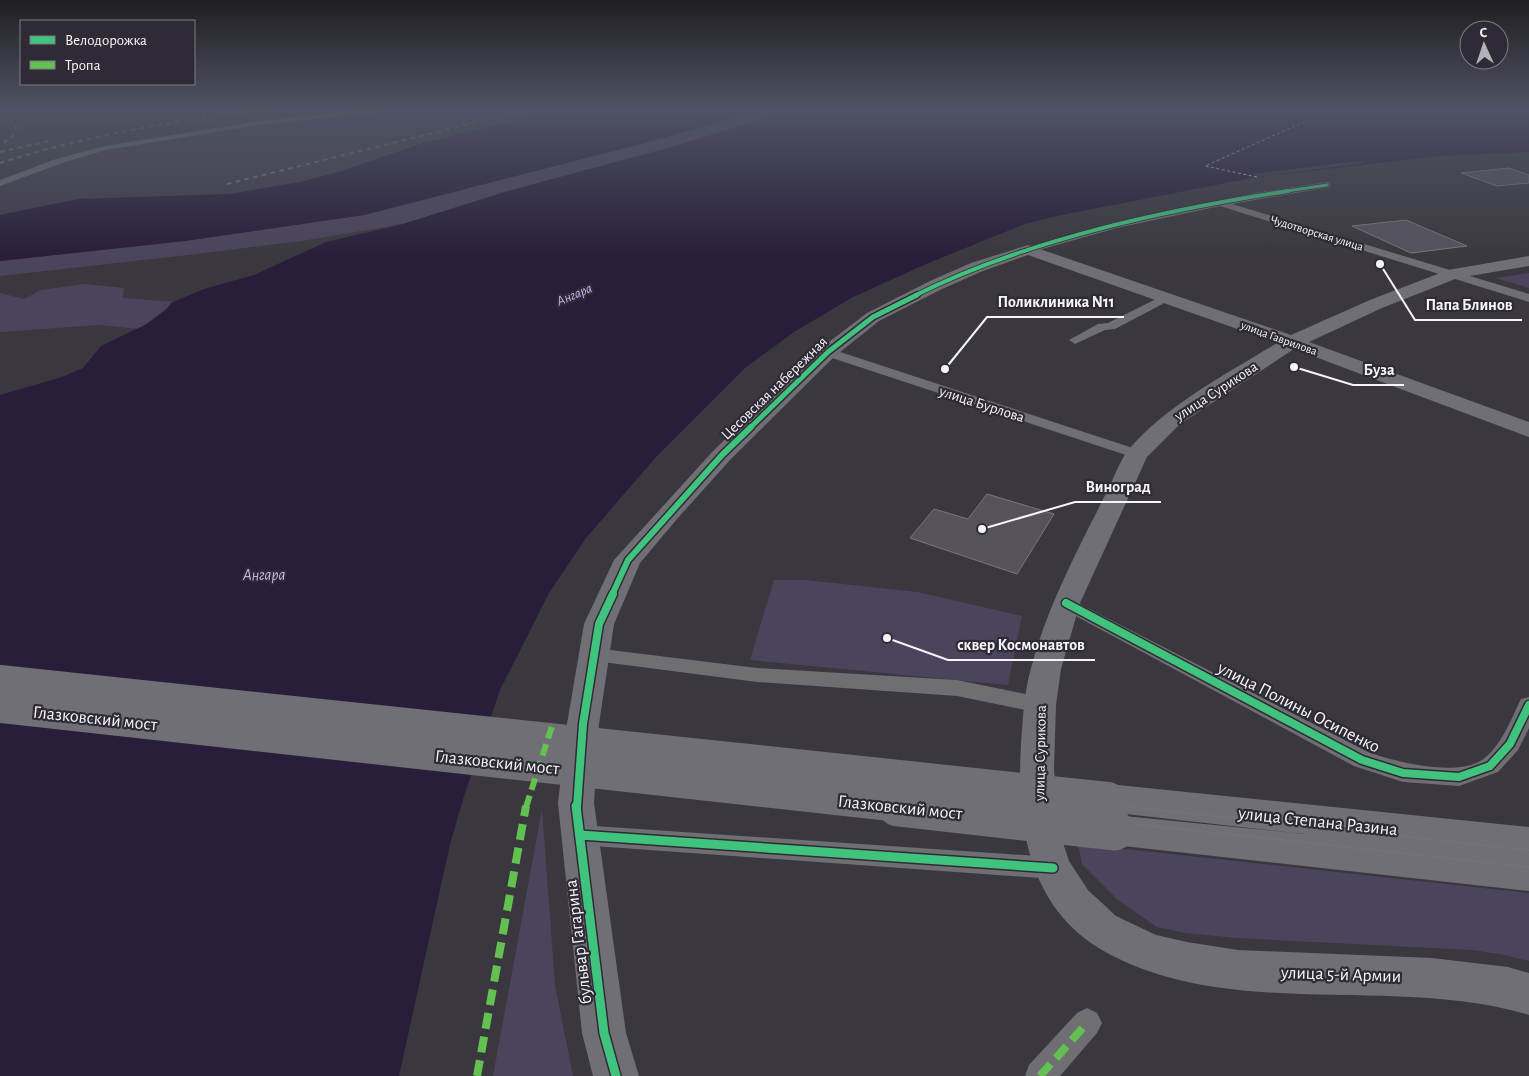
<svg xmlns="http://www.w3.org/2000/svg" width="1529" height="1076" viewBox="0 0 1529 1076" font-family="'Alegreya Sans',sans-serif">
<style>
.built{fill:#403b4b}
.green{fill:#4c445c}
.water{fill:#281d3a}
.pier{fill:#3a383e}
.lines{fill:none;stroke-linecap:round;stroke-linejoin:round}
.ferry{stroke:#c6b2f1;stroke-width:1;stroke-dasharray:3 2.5;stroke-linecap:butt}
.building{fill:#55525c;stroke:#79777c}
.street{fill:#6f6e73;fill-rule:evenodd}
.secondary{fill:#716f76;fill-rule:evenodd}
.tram-far1{stroke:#737276;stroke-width:1}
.tram{stroke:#737276;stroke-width:2}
.rail{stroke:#737276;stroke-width:2;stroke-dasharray:4.5 4.5;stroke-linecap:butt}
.secondary-bridge-far1{stroke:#716f76;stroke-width:32}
.secondary-bridge{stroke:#716f76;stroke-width:41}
.quiet-far1{stroke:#63c152;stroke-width:6;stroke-dasharray:12 6;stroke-linecap:butt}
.quiet{stroke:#63c152;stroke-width:8;stroke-dasharray:16 8;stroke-linecap:butt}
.cycleway-far5-casing{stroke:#2f2b36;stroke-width:4.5}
.cycleway-far4-casing{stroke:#2f2b36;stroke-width:5.5}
.cycleway-far3-casing{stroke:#2f2b36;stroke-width:8}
.cycleway-far2-casing{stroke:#2f2b36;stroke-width:9}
.cycleway-far1-casing{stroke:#2f2b36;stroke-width:11}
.cycleway-casing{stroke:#2f2b36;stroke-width:12}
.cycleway-far5{stroke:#40c37c;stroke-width:3}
.cycleway-far4{stroke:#40c37c;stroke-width:4}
.cycleway-far3{stroke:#40c37c;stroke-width:5}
.cycleway-far2{stroke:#40c37c;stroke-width:6}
.cycleway-far1{stroke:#40c37c;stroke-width:8}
.cycleway{stroke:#40c37c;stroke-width:9}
.labels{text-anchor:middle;stroke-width:4.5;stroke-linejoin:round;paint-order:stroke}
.far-street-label{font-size:12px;fill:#f6f4fb;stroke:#2f2b36}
.far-water-label{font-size:14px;font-style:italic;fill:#c6b2f1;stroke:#2f2b36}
.street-label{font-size:15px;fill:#f6f4fb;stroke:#2f2b36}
.water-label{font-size:16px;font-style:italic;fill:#c6b2f1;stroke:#2f2b36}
.near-street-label{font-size:18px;fill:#f6f4fb;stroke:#2f2b36}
.leader{fill:none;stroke:#f6f4fb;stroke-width:2}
.callout-dot{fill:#f6f4fb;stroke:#2f2b36;stroke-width:2}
.callout-label{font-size:16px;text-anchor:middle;font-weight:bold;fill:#f6f4fb;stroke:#2f2b36;stroke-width:4.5;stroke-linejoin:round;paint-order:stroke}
</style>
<rect width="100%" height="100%" fill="#3a383e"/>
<polygon class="built" points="396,110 561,110 423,143 342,171 300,182 229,194 78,199 0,215 0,185 62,161 112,148 297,120"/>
<g class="green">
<polygon points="760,110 792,110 668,148 508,191 403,224 301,241 188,255 0,276 0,261 185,241 364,215 660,139"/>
<polygon points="1529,273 1529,288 1496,278"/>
<polygon points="85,284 124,288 123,298 175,302 139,329 100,325 0,332 0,293 24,299 41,290"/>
<polygon points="774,580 805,580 917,592 1022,616 1008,685 750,660"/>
<polygon points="542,809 555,985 573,1076 493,1076"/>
<polygon points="1078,844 1529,893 1529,961 1505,955 1473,950 1237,938 1186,933 1157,927 1118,900 1082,864"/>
</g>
<g class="water">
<polygon points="561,110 760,110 660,139 364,215 185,241 0,261 0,215 78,199 229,194 300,182 342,171 423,143"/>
<polygon points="792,110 1529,110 1529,152 1440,156 1257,177 1057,216 1025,224 926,264 853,297 794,332 745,368 656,457 586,538 549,593 500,690 465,793 450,844 399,1076 0,1076 0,395 62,377 83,368 101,346 147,324 166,310 171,303 204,289 254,275 326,242 403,224 508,191 668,148"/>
</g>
<polygon class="pier" points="1359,161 1365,163 1257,177 1252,174"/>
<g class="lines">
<polyline class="ferry" points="1257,177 1205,166 1331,110"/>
</g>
<g class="building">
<polygon points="1509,168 1529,175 1529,183 1497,186 1461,173"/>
<polygon points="1406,220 1467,246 1411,253 1352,226"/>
<polygon points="987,494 1054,514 1017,574 910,538 934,509 968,519"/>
</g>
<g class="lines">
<g class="street">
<polygon points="364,110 386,110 382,112 259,125 106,150 62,163 0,186 0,180 56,159 105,146 259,121"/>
<polygon points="1327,182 1330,183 1330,187 1232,204 1529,294 1529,302 1220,206 1117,228 1028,253 1023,250 1024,248 1115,222 1255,193"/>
<polygon points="1166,294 1170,296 1172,298 1170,300 1115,329 1105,330 1075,344 1069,340 1098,324 1108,323"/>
<polygon points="828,348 1142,451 1145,454 1142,457 1132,457 823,355 821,352"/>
<path d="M1066,597L1370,753C1398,762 1455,777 1482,760C1501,747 1511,719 1521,699L1529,697V728L1518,750L1498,772L1459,786L1403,782L1354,766L1059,607L1056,603L1059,599Z"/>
<polygon points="594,648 757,668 957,680 1040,697 1048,699 1051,705 1048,711 1040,713 957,696 757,682 587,660 584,655 587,650"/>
<polygon points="580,825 1053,857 1062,860 1066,868 1062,876 1053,879 580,845 571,842 568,835 571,828"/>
<polygon points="1087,1008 1097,1013 1102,1023 1097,1033 1060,1076 1025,1076 1029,1065 1077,1013"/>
</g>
<g class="secondary">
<path d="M1028,245L1291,335L1370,300L1448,270L1529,256V266L1458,278L1382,308L1309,342L1529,422V437L1294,349L1180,424L1147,457L1080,603L1061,669L1056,705L1054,769L1058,816L1064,846L1069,861L1088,890L1116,916L1156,935L1187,942L1238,950L1432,958L1508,967L1529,973V1015C1395,975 1239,1020 1113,956C1029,914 1016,828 1021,744C1023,718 1024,693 1031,668C1044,618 1066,573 1089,527C1098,510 1107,492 1115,474C1119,466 1123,456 1129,449C1168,404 1227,374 1277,343L1028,255L983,271L942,289L879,321L835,356L730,460L677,519L640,563L614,624L599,724L594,803L626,1033L639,1076H593L582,1033L558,803L567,724L584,624L614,560L714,450L821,348L867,313L930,281L971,263Z"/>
<polygon points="1108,784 1529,827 1529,891 1114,845 1101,841 1096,830 1101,819 1114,815 1304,834 1108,812 1095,808 1090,798 1095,788"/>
</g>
<g class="tram-far1">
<polyline points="0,688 1134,807"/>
<polyline points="0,702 983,807"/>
</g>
<g class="tram">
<polyline points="971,806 1529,867"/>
<polyline points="1122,806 1529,850"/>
</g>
<g class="rail">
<polyline points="0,116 10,120 16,128 11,138 0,145"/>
<polyline points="0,152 49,141"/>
<path d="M0,163C85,136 172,121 260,110"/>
<polyline points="227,184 526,110"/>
</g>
<g class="secondary-bridge-far1">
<polyline points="0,681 1108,798"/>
<polyline points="0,707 909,807"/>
</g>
<polyline class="secondary-bridge" points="898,806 1114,830"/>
<polyline class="quiet-far1" points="526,807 553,723"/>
<g class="quiet">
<polyline points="477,1076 526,806"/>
<polyline points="1040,1076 1087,1023"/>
</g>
<g class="cycleway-far5-casing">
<polyline id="cycleway-far5" points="1280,192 1327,185"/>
</g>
<g class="cycleway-far4-casing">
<path id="cycleway-far4" d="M914,296C1025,240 1165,210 1288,191"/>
</g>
<g class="cycleway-far3-casing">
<polyline id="cycleway-far3" points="750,428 828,352 873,317 917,295"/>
</g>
<g class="cycleway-far2-casing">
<polyline id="cycleway-far2" points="612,595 628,560 722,455 751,427"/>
</g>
<g class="cycleway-far1-casing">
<g id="cycleway-far1">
<polyline points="1066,603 1362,760 1403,773 1459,777 1490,766 1510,744 1529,705"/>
<polyline points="577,807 583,724 599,624 613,594"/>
</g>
</g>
<g class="cycleway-casing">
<g id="cycleway">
<polyline points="576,806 604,1033 616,1076"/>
<polyline points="580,835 1053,868"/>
</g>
</g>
<use href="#cycleway-far5" class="cycleway-far5"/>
<use href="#cycleway-far4" class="cycleway-far4"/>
<use href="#cycleway-far3" class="cycleway-far3"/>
<use href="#cycleway-far2" class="cycleway-far2"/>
<use href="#cycleway-far1" class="cycleway-far1"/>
<use href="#cycleway" class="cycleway"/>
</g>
<linearGradient id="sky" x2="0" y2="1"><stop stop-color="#201f22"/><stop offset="0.42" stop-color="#4f5363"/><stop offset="1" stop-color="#4f5363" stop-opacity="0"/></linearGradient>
<rect width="1529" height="260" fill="url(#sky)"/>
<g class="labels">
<g class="far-street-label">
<text transform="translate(1317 233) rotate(17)" y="4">Чудотворская улица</text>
<text transform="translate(1279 338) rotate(20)" y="4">улица Гаврилова</text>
</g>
<g class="far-water-label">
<text transform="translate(574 294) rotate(-23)" y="5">Ангара</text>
</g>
<g class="street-label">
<text transform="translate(774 388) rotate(-44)" y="5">Цесовская набережная</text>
<text transform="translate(1216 391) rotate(-33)" y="5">улица Сурикова</text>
<text transform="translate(982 404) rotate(18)" y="5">улица Бурлова</text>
<text transform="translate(1040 753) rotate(-89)" y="5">улица Сурикова</text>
</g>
<g class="water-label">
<text x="264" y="580">Ангара</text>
</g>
<g class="near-street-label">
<text transform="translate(1299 707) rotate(27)" y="6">улица Полины Осипенко</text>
<text transform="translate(95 718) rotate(6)" y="6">Глазковский мост</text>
<text transform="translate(497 762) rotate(6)" y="6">Глазковский мост</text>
<text transform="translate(900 807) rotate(6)" y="6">Глазковский мост</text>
<text transform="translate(1318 821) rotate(6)" y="6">улица Степана Разина</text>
<text transform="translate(578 942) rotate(-97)" y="6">бульвар Гагарина</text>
<text transform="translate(1341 974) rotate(2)" y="6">улица 5-й Армии</text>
</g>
</g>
<path class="leader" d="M945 369L987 317H1124M1380 264L1415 320H1522M1294 367L1353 385H1404M982 529L1075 502H1161M887 638L948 660H1095"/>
<g class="callout-dot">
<circle cx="945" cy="369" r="5"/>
<circle cx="1380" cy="264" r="5"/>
<circle cx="1294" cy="367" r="5"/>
<circle cx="982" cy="529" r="5"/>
<circle cx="887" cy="638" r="5"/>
</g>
<g class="callout-label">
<text x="1056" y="307">Поликлиника N11</text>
<text x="1469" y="310">Папа Блинов</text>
<text x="1379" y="375">Буза</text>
<text x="1118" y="492">Виноград</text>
<text x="1021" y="650">сквер Космонавтов</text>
</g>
<rect x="20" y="20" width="175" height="65" fill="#2f2b36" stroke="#7f7b85"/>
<rect x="30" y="36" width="25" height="8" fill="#40c37c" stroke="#7f7b85"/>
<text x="65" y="45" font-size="15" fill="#f6f4fb">Велодорожка</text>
<rect x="30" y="61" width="25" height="8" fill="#63c152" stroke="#7f7b85"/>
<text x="65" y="70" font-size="15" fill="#f6f4fb">Тропа</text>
<g transform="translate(1484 45) rotate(357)"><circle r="24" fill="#2f2b36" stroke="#7f7b85"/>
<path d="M0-4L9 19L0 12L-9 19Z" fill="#b4b2b9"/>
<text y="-8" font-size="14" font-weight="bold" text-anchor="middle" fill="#f6f4fb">С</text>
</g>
</svg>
